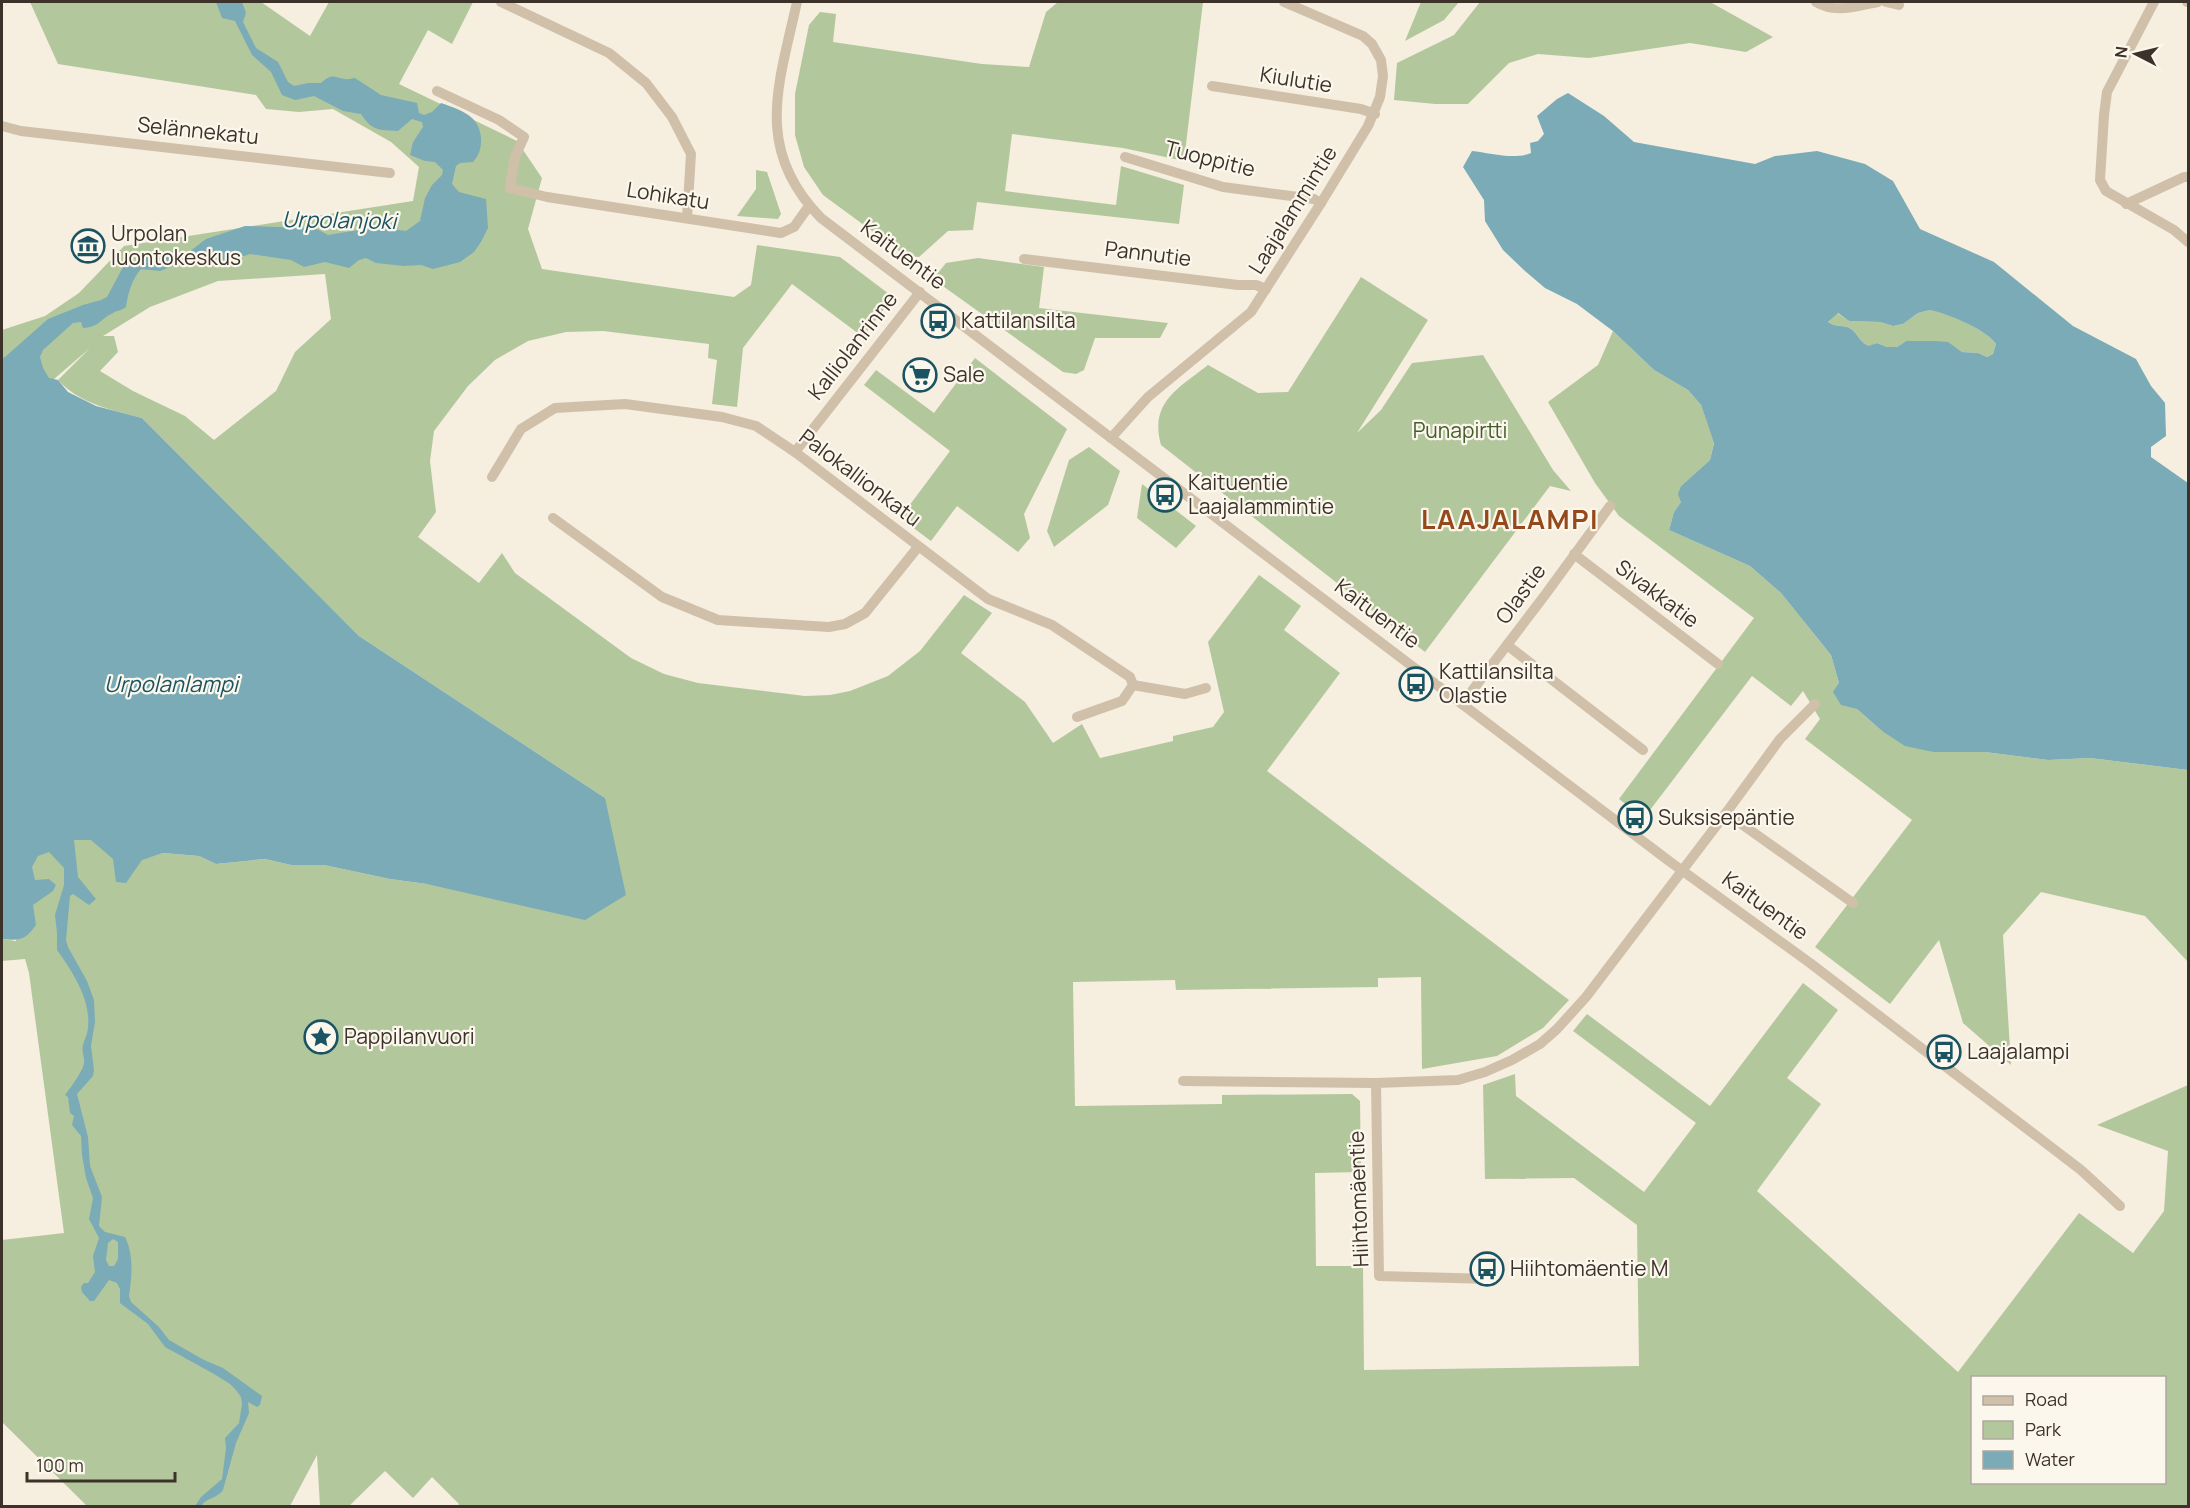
<svg xmlns="http://www.w3.org/2000/svg" width="2190" height="1508" viewBox="0 0 2190 1508" font-family="Manrope,sans-serif">
<style>
.green{fill:#b3c79d;fill-rule:evenodd}
.water{fill:#7babb6;fill-rule:evenodd}
.lines{fill:none;stroke-linecap:round;stroke-linejoin:round}
.minor{stroke:#d0c0a9;stroke-width:10}
.labels{text-anchor:middle;stroke-width:4.5;stroke-linejoin:round;paint-order:stroke}
.street-label{font-size:21px;fill:#3c322a;stroke:#fcf7ed}
.poi-label{font-size:21px;fill:#3c322a;stroke:#fcf7ed;text-anchor:start}
.park-label{font-size:21px;fill:#445d2a;stroke:#fcf7ed}
.water-label{font-size:22px;font-style:italic;fill:#1a5463;stroke:#fcf7ed}
.district-label{font-size:27px;font-weight:bold;letter-spacing:1.5px;fill:#954819;stroke:#fcf7ed}
</style>
<rect width="100%" height="100%" fill="#f6eedf"/>
<g class="green">
<path d="M30,2H261L310,36L329,2H473L452,44L428,30L399,84L517,141L542,178L528,229L542,269L734,297L751,285L757,245L840,257L893,297L863,337L792,284L743,348L737,407L712,404L717,360L708,358L709,344L603,331L566,332L528,341L495,360L468,386L434,431L430,461L436,512L418,537L479,583L502,553L515,573L631,658L664,674L698,683L805,696L830,695L850,691L888,676L920,651L964,595L992,613L961,653L1025,702L1053,743L1082,724L1100,758L1173,741V736L1213,727L1224,712L1208,642L1259,575L1301,606L1284,630L1340,673L1267,771L1569,1000L1543,1028L1497,1056L1422,1069L1421,977L1378,978V987L1176,990L1175,980L1073,982L1075,1106L1222,1104V1095L1352,1094L1360,1101L1361,1172L1315,1173L1316,1266H1363L1364,1370L1639,1366L1637,1225L1574,1178L1485,1179L1483,1085L1515,1074L1516,1096L1644,1192L1696,1123L1573,1031L1587,1014L1710,1106L1803,983L1838,1010L1787,1078L1821,1104L1757,1191L1958,1372L2079,1213L2133,1253L2164,1211L2168,1151L2097,1125L2188,1085V1506H458L459,1504L432,1477L413,1498L385,1471L349,1506H320L317,1455L290,1506H87L2,1422V1240L64,1233L29,973L25,959L2,961V939L16,941L28,853L73,832L150,857L163,853L199,856L216,864L265,859L291,865H324L390,879L427,884L605,798L359,636L142,418C112,410 80,404 58,380L90,348L46,386L2,371V330L45,316L79,293L124,246L413,201L419,167L391,142L333,109L299,112L266,109L256,95L58,64ZM325,274L331,319L295,352L276,391L214,440L185,416L133,391L100,371L118,352L114,336H103L150,307L218,281ZM1972,1378H2164V1482H1972Z"/>
<polygon points="1058,2 1203,2 1184,161 1123,148 1012,134 1005,191 1116,205 1121,166 1184,185 1179,224 977,202 973,230 948,231 919,257 906,256 823,195 804,167 795,135 795,94 809,25 820,12 836,14 833,42 982,64 1029,67 1046,12"/>
<polygon points="1421,2 1459,2 1444,20 1405,41"/>
<polygon points="1480,2 1710,2 1773,37 1746,52 1690,43 1589,58 1538,54 1509,63 1468,104 1435,104 1394,100 1397,63 1454,35"/>
<polygon points="756,170 767,172 781,214 778,219 737,216 756,189"/>
<polygon points="978,258 1044,267 1039,308 1168,323 1160,338 1095,338 1084,370 1076,374 1063,372 933,279 946,263"/>
<path d="M1361,277L1428,320L1357,433L1381,410L1412,363L1483,355L1553,470L1571,491L1550,486L1425,652L1161,445C1149,402 1179,388 1208,365L1258,393L1288,392Z"/>
<path d="M1930,310C1949,314 1986,329 1996,344L1993,354L1987,357L1978,353L1962,352L1948,343L1906,341L1897,347H1887L1877,343L1869,347C1860,343 1859,335 1851,329C1844,324 1836,328 1828,322L1837,313L1849,321L1880,322L1893,326L1903,324L1918,313Z"/>
<polygon points="1613,331 1654,370 1688,390 1701,405 1714,442 1710,460 1681,486 1681,502 1674,512 1669,530 1750,566 1781,593 1831,655 1839,683 1857,709 1882,731 1933,752 1985,752 2048,760 2090,758 2188,770 2188,962 2145,916 2041,892 2003,935 2011,1065 1963,1023 1939,940 1890,1004 1815,947 1912,820 1805,739 1820,719 1803,691 1791,706 1752,676 1644,818 1619,799 1754,618 1619,516 1595,483 1548,402 1598,365"/>
<polygon points="975,358 1067,429 1024,514 1030,538 1018,552 957,506 931,541 900,518 950,451 864,385 876,370 934,413"/>
<polygon points="1089,447 1120,471 1108,505 1054,547 1047,531 1069,460"/>
<polygon points="1142,484 1196,526 1176,548 1137,518"/>
</g>
<g class="water">
<path d="M216,2H242L246,13L243,22L256,48L278,62L288,82L294,86L308,83H321C332,73 333,77 345,79C348,80 351,78 355,78L381,95L417,103L419,113L424,115L432,112L441,103C450,106 465,111 472,118C484,129 484,151 473,162L460,163L456,166L452,184L459,192L486,199L488,228L481,242L474,252L460,262L433,269L421,265L404,266L376,263L366,258L359,260L349,268L325,262L304,267L291,260L250,254L235,259L178,264L160,271L141,269C132,279 128,293 126,307C121,311 118,310 113,313C100,319 100,327 83,328L81,322L73,323L43,350L40,357L43,368L49,378L58,380L68,392L96,406L142,418L359,636L605,798L626,895L585,920L427,884L390,879L324,865H291L265,859L216,864L199,856L163,853L142,860L126,883L116,882L113,859L91,840H74L78,877L96,899L89,905L73,894L70,896L66,940L68,947L87,981L94,1000L95,1022L91,1046L94,1070L93,1076L77,1094L88,1137L90,1166L102,1197L99,1226L105,1232L125,1237C134,1255 132,1276 129,1296L131,1302L159,1327L169,1340L204,1360L223,1368L262,1396L260,1405L257,1407L248,1402L249,1413L236,1443L223,1490C218,1498 206,1498 201,1506H195L201,1497L222,1479L226,1448L225,1438L239,1423L242,1404L241,1397L236,1390L230,1384L214,1374L165,1347L148,1324L120,1303V1289L117,1283L109,1280L94,1301H90L82,1292L81,1287L84,1283H88L95,1272L93,1256L99,1238L89,1219L93,1198L86,1178L82,1155L81,1136L72,1125L74,1116L70,1113L68,1097L65,1095C71,1087 83,1071 84,1063C85,1056 81,1052 83,1045C85,1038 88,1033 88,1027C91,999 72,971 57,950V933L55,915L64,885V868L49,852L38,856L32,867L35,880L49,879L56,885L53,891L33,905L36,925C25,940 20,941 2,939V358L5,357L48,319L83,305L101,300L107,297L123,267L128,264L163,251L189,252L206,239L245,226L315,228L328,235L377,227L406,231L420,221L425,198L432,185L442,175L443,170L435,162L425,161L410,155L413,142L423,127L422,122L412,119L398,131C379,130 372,131 361,114L343,111L314,96L295,100L282,95L271,72L252,55L235,21L222,18ZM113,1239L118,1242V1259L114,1266H109L106,1260L108,1243Z"/>
<path d="M1568,93L1604,116L1634,142L1755,164L1775,156L1817,151L1865,164L1893,181L1920,229L1994,262L2073,326L2136,359L2151,386L2165,403L2166,436L2151,447V457L2188,483V770L2090,758L2048,760L1985,752H1933L1905,746L1882,731L1857,709L1841,705L1833,692L1839,683L1831,655L1781,593L1750,566L1669,530L1674,512L1681,502L1678,494L1681,486L1710,460L1714,443L1701,405L1688,390L1654,370L1613,331L1577,304L1545,288L1525,271L1503,250L1485,221L1484,200L1463,167L1472,151C1490,153 1514,160 1531,153L1530,143L1538,141L1544,134L1537,116L1557,99ZM1930,310C1948,314 1986,329 1996,344L1993,354L1987,357L1978,353L1962,352L1948,342L1934,341H1906L1897,347H1887L1877,343L1869,346C1860,343 1859,335 1851,329C1844,324 1836,328 1828,322L1838,313L1849,321L1880,322L1893,326L1903,324L1918,313Z"/>
</g>
<g class="lines">
<g class="minor">
<polyline points="501,2 609,53 646,83 672,117 691,154 687,218"/>
<path d="M797,2C779,84 753,149 821,218L1669,861L1810,963L2081,1170L2120,1206"/>
<path d="M1816,2C1836,14 1856,6 1878,2"/>
<polyline points="1886,2 1899,5"/>
<polyline points="2154,2 2107,92 2104,115 2100,180 2106,191 2174,230 2188,242"/>
<polyline points="2187,2 2188,2"/>
<polyline points="1212,86 1361,109 1375,114"/>
<polyline points="437,91 499,120 524,137 515,157 510,188 547,197 781,233 794,227 809,206"/>
<polyline points="2,126 21,131 390,173"/>
<polyline points="1125,157 1223,187 1314,199 1321,203"/>
<polyline points="2126,204 2184,177 2188,177"/>
<polyline points="1024,259 1238,285 1256,285 1266,289"/>
<polyline points="1111,438 1148,397 1251,312 1321,203 1368,126 1380,97 1383,76 1381,60 1372,44 1363,36 1284,2"/>
<polyline points="795,452 920,292"/>
<polyline points="492,477 521,429 555,408 625,404 722,417 756,426 795,452 988,599 1052,625 1130,677 1133,685 1122,701 1077,717"/>
<polyline points="553,518 662,597 718,620 829,627 845,624 865,613 918,547"/>
<polyline points="1574,554 1718,664"/>
<polyline points="1507,645 1643,750"/>
<polyline points="1133,685 1185,694 1206,688"/>
<polyline points="1462,704 1545,595 1610,506"/>
<polyline points="1726,813 1853,903"/>
<polyline points="1183,1081 1376,1083 1458,1080 1485,1072 1512,1060 1540,1044 1557,1029 1586,997 1726,813 1780,739 1815,704"/>
<polyline points="1376,1083 1379,1276 1491,1279"/>
</g>
</g>
<defs>
<g id="museum-ring" transform="scale(1.725)"><circle r="9.5" fill="#fcf7ed" stroke="#1a5463" stroke-width="1.5"/><path d="M0-6L6-3V-2H-6V-3ZM-5-1h2V3h-2ZM-1-1h2V3h-2ZM3-1h2V3H3ZM-6 4H6V6H-6Z" fill="#1a5463"/></g>
<g id="bus-ring" transform="scale(1.725)"><circle r="9.5" fill="#fcf7ed" stroke="#1a5463" stroke-width="1.5"/><path d="M-5-6H5V4H4V6H2V4H-2V6H-4V4H-5ZM-3.5-4V0h7V-4ZM-3.5 1.2v1.5H-2V1.2ZM2 1.2v1.5H3.5V1.2Z" fill="#1a5463"/></g>
<g id="supermarket-ring" transform="scale(1.725)"><circle r="9.5" fill="#fcf7ed" stroke="#1a5463" stroke-width="1.5"/><path d="M-6-5.5h2.5l.6 2H6L4.5 2H-2.5L-4.4-4H-6ZM-1.5 3.2a1.3 1.3 0 1 0 .1 0ZM3 3.2a1.3 1.3 0 1 0 .1 0Z" fill="#1a5463"/></g>
<g id="sight-ring" transform="scale(1.725)"><circle r="9.5" fill="#fcf7ed" stroke="#1a5463" stroke-width="1.5"/><path d="M0-6L1.8-2.2L6-1.7L2.9 1.2L3.7 5.4L0 3.3L-3.7 5.4L-2.9 1.2L-6-1.7L-1.8-2.2Z" fill="#1a5463"/></g>
</defs>
<g fill-rule="evenodd">
<use href="#museum-ring" x="88" y="246"/>
<use href="#bus-ring" x="938" y="321"/>
<use href="#supermarket-ring" x="920" y="375"/>
<use href="#bus-ring" x="1165" y="495"/>
<use href="#bus-ring" x="1416" y="684"/>
<use href="#bus-ring" x="1635" y="818"/>
<use href="#sight-ring" x="321" y="1037"/>
<use href="#bus-ring" x="1944" y="1052"/>
<use href="#bus-ring" x="1487" y="1269"/>
</g>
<g class="labels">
<g class="street-label">
<text transform="translate(1296 80) rotate(9)" y="7">Kiulutie</text>
<text transform="translate(198 131) rotate(6)" y="7">Selännekatu</text>
<text transform="translate(1210 159) rotate(14)" y="7">Tuoppitie</text>
<text transform="translate(668 196) rotate(9)" y="7">Lohikatu</text>
<text transform="translate(1293 210) rotate(-58)" y="7">Laajalammintie</text>
<text transform="translate(1148 254) rotate(7)" y="7">Pannutie</text>
<text transform="translate(903 255) rotate(37)" y="7">Kaituentie</text>
<text transform="translate(853 346) rotate(-52)" y="7">Kalliolanrinne</text>
<text transform="translate(860 478) rotate(37)" y="7">Palokallionkatu</text>
<text transform="translate(1521 594) rotate(-54)" y="7">Olastie</text>
<text transform="translate(1657 594) rotate(37)" y="7">Sivakkatie</text>
<text transform="translate(1377 614) rotate(37)" y="7">Kaituentie</text>
<text transform="translate(1765 906) rotate(36)" y="7">Kaituentie</text>
<text transform="translate(1359 1199) rotate(-92)" y="7">Hiihtomäentie</text>
</g>
<g class="poi-label">
<text x="111" y="241">Urpolan<tspan x="111" dy="24">luontokeskus</tspan></text>
<text x="961" y="328">Kattilansilta</text>
<text x="943" y="382">Sale</text>
<text x="1188" y="490">Kaituentie<tspan x="1188" dy="24">Laajalammintie</tspan></text>
<text x="1439" y="679">Kattilansilta<tspan x="1439" dy="24">Olastie</tspan></text>
<text x="1658" y="825">Suksisepäntie</text>
<text x="344" y="1044">Pappilanvuori</text>
<text x="1967" y="1059">Laajalampi</text>
<text x="1510" y="1276">Hiihtomäentie M</text>
</g>
<g class="park-label">
<text x="1460" y="438">Punapirtti</text>
</g>
<g class="water-label">
<text transform="translate(339 220) rotate(1)" y="8">Urpolanjoki</text>
<text x="171" y="692">Urpolanlampi</text>
</g>
<g class="district-label">
<text x="1510" y="529">LAAJALAMPI</text>
</g>
</g>
<rect width="2190" height="1508" fill="none" stroke="#3c322a" stroke-width="6"/>
<rect x="1971" y="1376" width="195" height="108" fill="#fcf7ed" stroke="#afa89f" stroke-width="1.5"/>
<rect x="1983" y="1396" width="30" height="9" fill="#d0c0a9" stroke="#afa89f" stroke-width="1.5"/>
<text x="2025" y="1406" font-size="18" fill="#3c322a">Road</text>
<rect x="1983" y="1421" width="30" height="18" fill="#b3c79d" stroke="#afa89f" stroke-width="1.5"/>
<text x="2025" y="1436" font-size="18" fill="#3c322a">Park</text>
<rect x="1983" y="1451" width="30" height="18" fill="#7babb6" stroke="#afa89f" stroke-width="1.5"/>
<text x="2025" y="1466" font-size="18" fill="#3c322a">Water</text>
<g transform="translate(2136 54) rotate(277)" stroke="#fcf7ed" stroke-width="4.5" paint-order="stroke">
<path d="M0-4.5L10 22L0 15L-10 22Z" fill="#3c322a"/>
<text y="-9" font-size="16" font-weight="bold" text-anchor="middle" fill="#3c322a">N</text>
</g>
<path d="M27 1472v9h148v-9" fill="none" stroke="#3c322a" stroke-width="3"/>
<text x="36" y="1472" font-size="18" fill="#3c322a" stroke="#fcf7ed" stroke-width="4.5" paint-order="stroke">100 m</text>
</svg>
